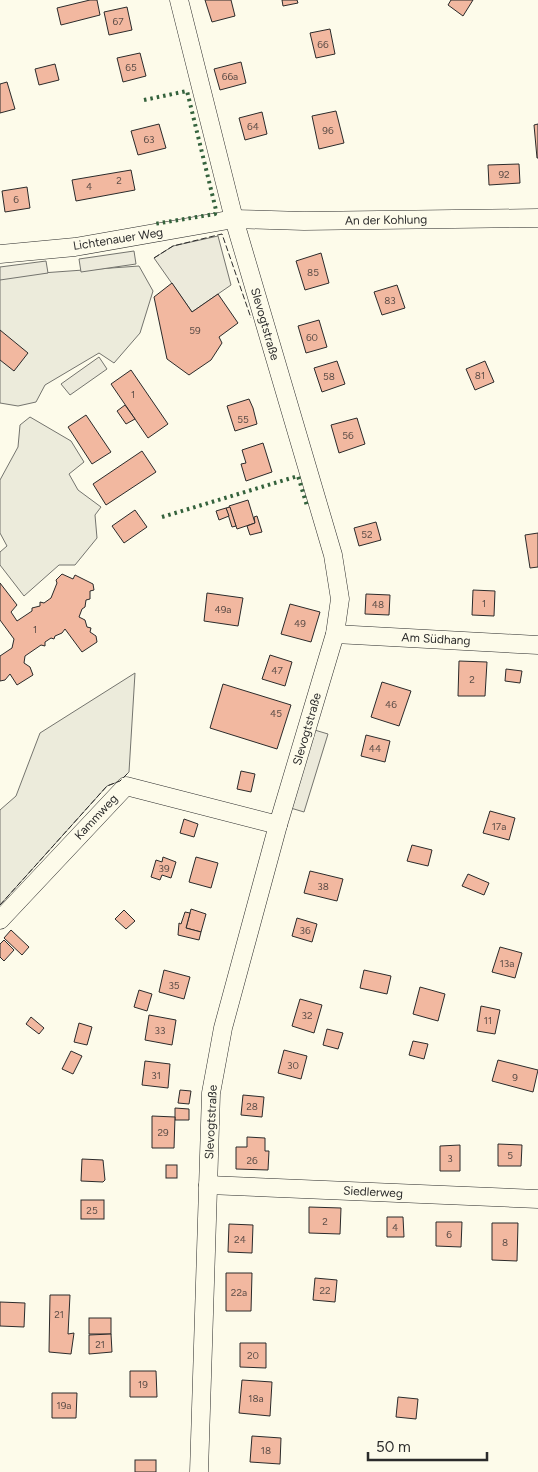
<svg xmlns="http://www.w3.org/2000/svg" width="538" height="1472" viewBox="0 0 538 1472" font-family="Figtree,sans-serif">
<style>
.green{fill:#ecebdb;stroke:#74746e}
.parking{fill:#eceadb;stroke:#74746e}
.building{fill:#f2b8a0;stroke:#2b2b2b}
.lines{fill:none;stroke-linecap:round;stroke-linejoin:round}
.minor-casing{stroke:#2b2b2b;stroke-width:19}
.minor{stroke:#fdfbea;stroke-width:18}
.hedge{stroke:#34623c;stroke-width:4;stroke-dasharray:2.5 4;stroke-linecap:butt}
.fence{stroke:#2b2b2b;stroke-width:1;stroke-dasharray:6 2.5;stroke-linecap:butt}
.labels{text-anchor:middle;stroke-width:4;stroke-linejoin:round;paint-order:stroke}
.number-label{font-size:10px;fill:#5d4e48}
.street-label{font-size:12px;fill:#2b2b2b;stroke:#fdfbea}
</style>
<rect width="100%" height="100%" fill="#fdfbea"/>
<g class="green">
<polygon points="139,266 153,291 140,333 114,363 99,353 45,385 36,402 18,406 0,403 0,276"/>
<polygon points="30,417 71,441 84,462 69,474 78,490 101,507 95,515 97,538 75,565 59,565 24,596 0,565 0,552 7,546 0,533 0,480 18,447 20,425"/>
<polygon points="135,673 129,772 120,781 107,786 0,905 0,810 16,796 40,733"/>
</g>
<g class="parking">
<polygon points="218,236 231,285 192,312 154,258 173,246"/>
<polygon points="134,251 136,264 81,272 79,259"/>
<polygon points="46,261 48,273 0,280 0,267"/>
<polygon points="99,357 107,369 70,395 61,384"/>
<polygon points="308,728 328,734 304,812 284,806"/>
</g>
<g class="building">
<polygon points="90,0 97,0 100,15 61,25 57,8"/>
<polygon points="205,0 231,0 235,16 212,22"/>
<polygon points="282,0 297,0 298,3 283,6"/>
<polygon points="451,0 473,0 463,16 448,5"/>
<polygon points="127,7 132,30 109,35 104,12"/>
<polygon points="330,29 335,54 316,58 310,33"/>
<polygon points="140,53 146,76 123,82 117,58"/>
<polygon points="241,62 246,83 220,90 214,69"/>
<polygon points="55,64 59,80 39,85 35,69"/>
<polygon points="7,82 15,109 0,113 0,84"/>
<polygon points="336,111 344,143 319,149 312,116"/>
<polygon points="262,112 267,134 245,140 239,118"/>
<polygon points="159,124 166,148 138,155 131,131"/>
<polygon points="538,124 538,158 537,158 534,125"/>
<polygon points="519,164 520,183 489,185 488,165"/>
<polygon points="131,170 135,190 76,201 72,180"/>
<polygon points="27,187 30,208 5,212 2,191"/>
<polygon points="321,253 329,283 305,290 296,261"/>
<polygon points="172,283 192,312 218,294 238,323 219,337 222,343 211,360 189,375 167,359 154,297"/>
<polygon points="397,285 405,308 382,315 374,292"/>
<polygon points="319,320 327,347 306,353 298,326"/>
<polygon points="0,330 28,353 14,371 0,360"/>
<polygon points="337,361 345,384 322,392 314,368"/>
<polygon points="485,361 494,382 475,390 466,369"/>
<polygon points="131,370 168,424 148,438 111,384"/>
<polygon points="249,399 253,408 257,424 235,431 227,406"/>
<polygon points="125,405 135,419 126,424 117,411"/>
<polygon points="86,415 111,452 92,464 68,427"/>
<polygon points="357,418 365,444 339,453 331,425"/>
<polygon points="263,443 272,472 246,481 241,464 246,463 242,450"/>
<polygon points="142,451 156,472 106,505 93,484"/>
<polygon points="248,500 255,523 237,529 229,506"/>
<polygon points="230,507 236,526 232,527 226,508"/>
<polygon points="226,508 229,516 219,520 216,511"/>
<polygon points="135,510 147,527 124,543 112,526"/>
<polygon points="257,516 262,532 250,535 247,526 255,523 254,517"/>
<polygon points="376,522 381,540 359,546 354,528"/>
<polygon points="538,533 538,567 530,568 525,535"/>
<polygon points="62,574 73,579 75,575 93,584 94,590 90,591 90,599 86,600 85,607 82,609 79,617 85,620 87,627 91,628 90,632 96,636 97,642 82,652 65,629 62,633 55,636 54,639 51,638 45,642 45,646 41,645 25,656 24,663 30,667 33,675 17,685 10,674 5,680 0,681 0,656 12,648 14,639 0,620 0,583 17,605 11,612 17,621 32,611 32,608 40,606 40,602 44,603 51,598 57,583 56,580"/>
<polygon points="473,590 495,591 494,616 472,615"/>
<polygon points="207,593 243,598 238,626 204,621"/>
<polygon points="366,594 390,595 389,615 365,614"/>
<polygon points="290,604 320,612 311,642 281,634"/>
<polygon points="270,655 292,662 285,686 262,679"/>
<polygon points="459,661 487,662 485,696 458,696"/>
<polygon points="506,669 522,671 520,683 505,681"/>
<polygon points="382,682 411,691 399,726 371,717"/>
<polygon points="223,684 291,705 277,749 210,728"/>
<polygon points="366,735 390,741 385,762 361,756"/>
<polygon points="241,771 255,774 251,792 237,789"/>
<polygon points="490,811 515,818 509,840 483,833"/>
<polygon points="184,819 198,824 194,837 180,833"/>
<polygon points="412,845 432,850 428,866 407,861"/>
<polygon points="163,857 176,862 171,878 162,875 160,880 151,877 156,860 162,862"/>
<polygon points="196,857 218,863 211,888 189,882"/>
<polygon points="310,871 343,879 337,901 304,893"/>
<polygon points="468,874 489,883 484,895 462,886"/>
<polygon points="191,909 206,914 201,932 186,928"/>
<polygon points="124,910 135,921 126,929 115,919"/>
<polygon points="185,912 190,913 186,928 201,932 199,940 178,935 179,923 181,924"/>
<polygon points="297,918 317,924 312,942 292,936"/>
<polygon points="11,930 29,947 22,955 4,938"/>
<polygon points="4,940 14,950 4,961 0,957 0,944"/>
<polygon points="500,947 522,953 515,978 492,972"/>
<polygon points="164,970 190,977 184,999 159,992"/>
<polygon points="364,970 391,976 387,994 360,988"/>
<polygon points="420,987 445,994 438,1021 413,1014"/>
<polygon points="139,990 152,994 147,1011 134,1007"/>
<polygon points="300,999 322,1005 314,1033 292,1026"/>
<polygon points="481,1006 500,1010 495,1034 477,1031"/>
<polygon points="149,1015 176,1020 172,1045 145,1040"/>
<polygon points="31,1017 44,1028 39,1034 26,1024"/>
<polygon points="79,1023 92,1027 87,1045 74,1042"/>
<polygon points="327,1029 343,1033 338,1049 323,1045"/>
<polygon points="413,1041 428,1044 424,1059 409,1055"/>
<polygon points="284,1050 307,1056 301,1079 278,1073"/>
<polygon points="71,1051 82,1056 73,1074 62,1069"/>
<polygon points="498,1060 538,1070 533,1092 492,1081"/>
<polygon points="145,1061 170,1064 168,1088 142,1085"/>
<polygon points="180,1090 191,1091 189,1104 178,1103"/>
<polygon points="243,1095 264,1097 262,1117 241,1115"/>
<polygon points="175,1108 189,1109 189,1120 175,1120"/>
<polygon points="152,1116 175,1117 174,1148 152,1148"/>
<polygon points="247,1137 265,1138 265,1151 269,1151 268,1170 236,1169 236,1147 247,1147"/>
<polygon points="498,1144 522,1145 521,1166 498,1166"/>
<polygon points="460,1145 460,1171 440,1171 440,1146"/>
<polygon points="82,1159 103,1160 105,1180 103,1182 81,1181"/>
<rect x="166" y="1165" width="11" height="13"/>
<rect x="81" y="1200" width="23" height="19"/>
<polygon points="309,1207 341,1208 340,1234 309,1233"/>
<polygon points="387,1217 403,1217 404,1237 387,1237"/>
<polygon points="436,1222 462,1222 461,1247 436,1246"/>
<polygon points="492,1223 518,1223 517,1261 492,1260"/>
<polygon points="229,1224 253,1225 252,1253 228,1252"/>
<polygon points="226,1273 252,1273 251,1311 226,1311"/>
<polygon points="315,1278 337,1280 335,1302 313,1300"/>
<polygon points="50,1295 70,1295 68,1334 74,1333 71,1354 49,1352"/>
<polygon points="0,1302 25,1303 24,1327 0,1326"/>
<rect x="89" y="1318" width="22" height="16"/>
<polygon points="111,1334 112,1352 89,1354 89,1335"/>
<polygon points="240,1343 266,1343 266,1368 240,1367"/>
<polygon points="130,1371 156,1371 157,1397 130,1397"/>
<polygon points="242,1380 272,1382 270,1416 239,1413"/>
<polygon points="52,1393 77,1393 76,1418 52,1418"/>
<polygon points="398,1397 418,1399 416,1419 396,1417"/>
<polygon points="252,1436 281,1438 280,1464 250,1462"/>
<rect x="135" y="1460" width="21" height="12"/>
</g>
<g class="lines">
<g class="minor-casing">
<g id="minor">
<polyline points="179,0 234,219 333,555 340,599 335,634 278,825 223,1028 211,1093 199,1472"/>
<polyline points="0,254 75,247 234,219 304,221 538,218"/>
<polyline points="335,634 538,645"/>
<polyline points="0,920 126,786 278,825"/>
<polyline points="208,1185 538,1199"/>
</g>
</g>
<use href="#minor" class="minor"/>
<g class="hedge">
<polyline points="144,100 187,91 216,210 215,214 154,224"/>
<polyline points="162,517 298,476 307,506"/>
</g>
<g class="fence">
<polyline points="154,258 173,246 222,234 251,318"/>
<polyline points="0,905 107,786 120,781 129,772"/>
</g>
</g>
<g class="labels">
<g class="number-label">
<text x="118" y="25">67</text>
<text x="323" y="48">66</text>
<text x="131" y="71">65</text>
<text x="230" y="80">66a</text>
<text x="253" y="130">64</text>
<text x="328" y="134">96</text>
<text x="149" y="143">63</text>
<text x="504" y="178">92</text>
<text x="119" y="184">2</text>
<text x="89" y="190">4</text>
<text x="16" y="203">6</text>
<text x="313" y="276">85</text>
<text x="390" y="304">83</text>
<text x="195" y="334">59</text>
<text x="312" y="341">60</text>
<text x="480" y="379">81</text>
<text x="329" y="380">58</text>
<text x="133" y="398">1</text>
<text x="243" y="423">55</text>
<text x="348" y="439">56</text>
<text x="367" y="538">52</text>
<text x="484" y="607">1</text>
<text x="378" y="608">48</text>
<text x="223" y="613">49a</text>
<text x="300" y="627">49</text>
<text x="35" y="633">1</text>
<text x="277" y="674">47</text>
<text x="472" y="683">2</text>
<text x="391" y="708">46</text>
<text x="276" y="717">45</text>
<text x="375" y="752">44</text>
<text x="499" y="830">17a</text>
<text x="164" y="872">39</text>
<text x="323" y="890">38</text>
<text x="305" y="934">36</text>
<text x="507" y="967">13a</text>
<text x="174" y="989">35</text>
<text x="307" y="1019">32</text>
<text x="488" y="1024">11</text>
<text x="160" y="1034">33</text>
<text x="293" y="1069">30</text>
<text x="156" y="1079">31</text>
<text x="515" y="1081">9</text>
<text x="252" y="1110">28</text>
<text x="163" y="1136">29</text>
<text x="510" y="1159">5</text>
<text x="450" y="1162">3</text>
<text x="252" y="1164">26</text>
<text x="92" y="1214">25</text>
<text x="325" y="1225">2</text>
<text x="395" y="1231">4</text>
<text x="449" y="1238">6</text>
<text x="240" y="1243">24</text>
<text x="505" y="1246">8</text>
<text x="325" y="1294">22</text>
<text x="239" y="1296">22a</text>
<text x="59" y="1318">21</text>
<text x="100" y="1348">21</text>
<text x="253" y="1359">20</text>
<text x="143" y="1388">19</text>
<text x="256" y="1402">18a</text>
<text x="64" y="1409">19a</text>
<text x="266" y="1454">18</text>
</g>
<g class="street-label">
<text transform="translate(386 220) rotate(-1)" y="4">An der Kohlung</text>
<text transform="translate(118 239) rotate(-9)" y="4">Lichtenauer Weg</text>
<text transform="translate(265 324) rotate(74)" y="4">Slevogtstraße</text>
<text transform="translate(436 639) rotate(3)" y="4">Am Südhang</text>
<text transform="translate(307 729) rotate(-74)" y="4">Slevogtstraße</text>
<text transform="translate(96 817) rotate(-47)" y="4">Kammweg</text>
<text transform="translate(211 1122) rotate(-87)" y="4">Slevogtstraße</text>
<text transform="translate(373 1192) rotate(3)" y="4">Siedlerweg</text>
</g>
</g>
<path d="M368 1452v8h119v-8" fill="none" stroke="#2b2b2b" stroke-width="2.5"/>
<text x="376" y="1452" font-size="15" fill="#2b2b2b" stroke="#fdfbea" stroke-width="4" paint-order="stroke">50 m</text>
</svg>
